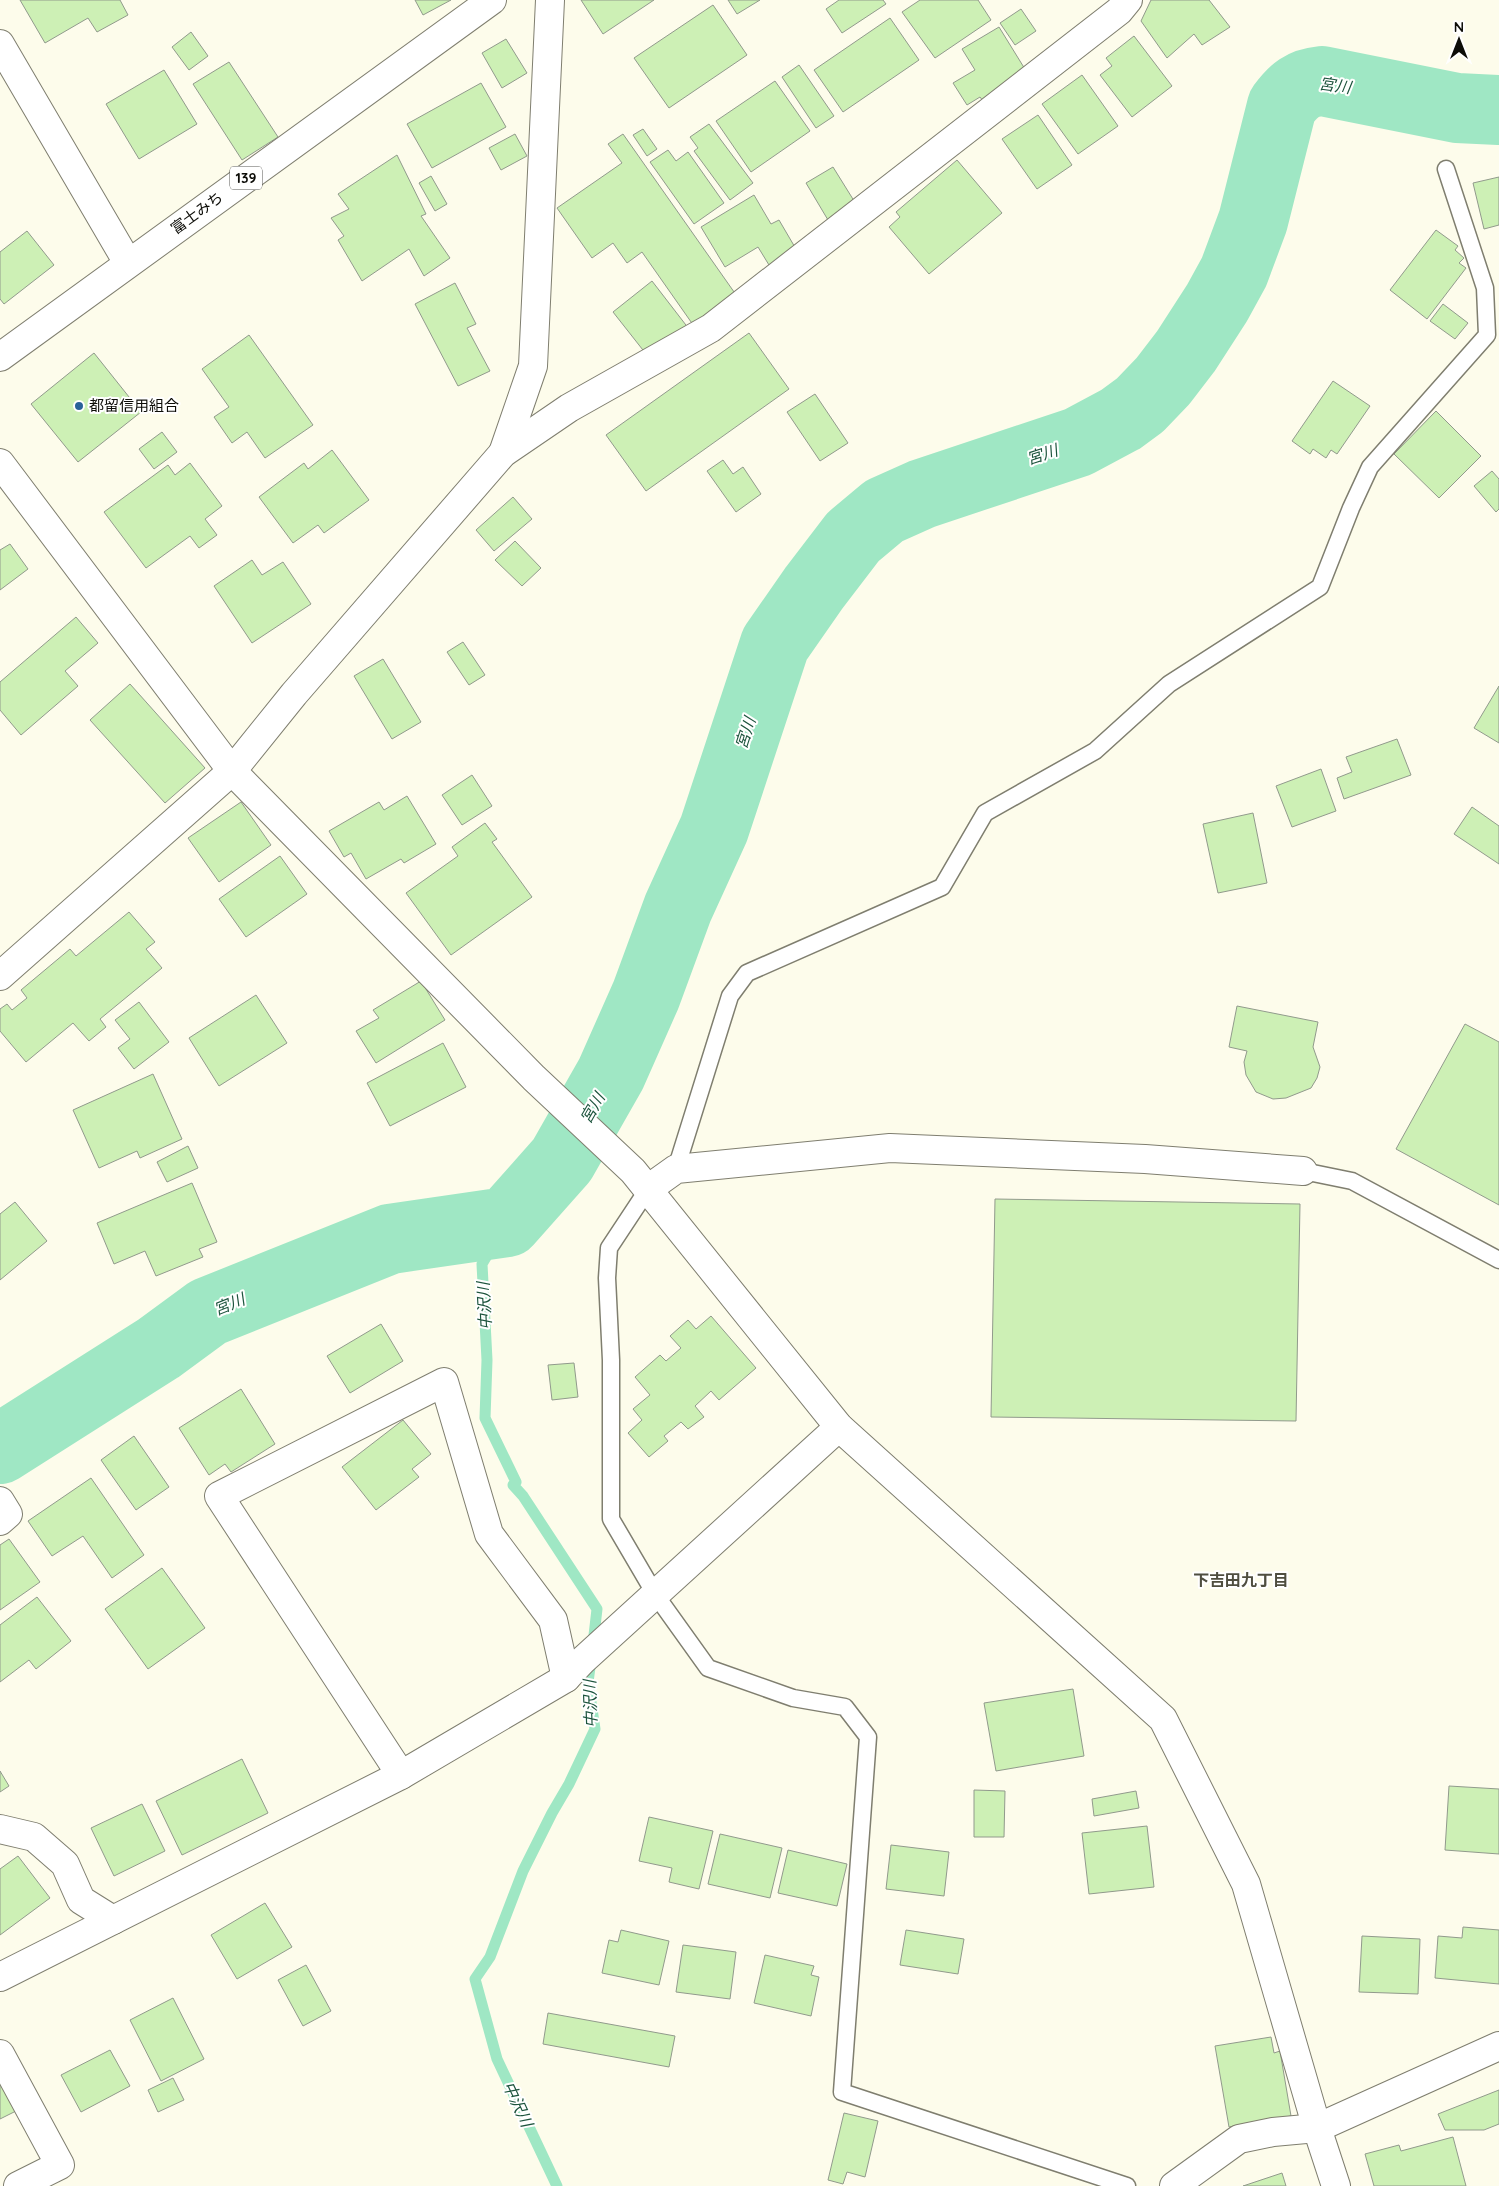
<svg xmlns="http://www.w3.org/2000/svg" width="1499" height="2186" viewBox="0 0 1499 2186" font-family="Quicksand,'Noto Sans JP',sans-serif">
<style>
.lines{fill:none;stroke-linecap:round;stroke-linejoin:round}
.stream{stroke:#9fe7c4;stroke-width:11}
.river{stroke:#9fe7c4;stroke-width:70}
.building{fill:#cdf0b5;stroke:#919a8c}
.lane-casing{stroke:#7f7e6f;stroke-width:19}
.street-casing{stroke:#7f7e6f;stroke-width:30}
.secondary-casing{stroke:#7f7e6f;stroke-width:30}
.highway-casing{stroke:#7f7e6f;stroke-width:30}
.lane{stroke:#fff;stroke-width:16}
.street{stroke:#fff;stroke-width:28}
.secondary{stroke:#fff;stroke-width:28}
.highway{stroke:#fff;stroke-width:28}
.poi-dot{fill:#296199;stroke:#fff;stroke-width:2}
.labels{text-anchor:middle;stroke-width:4;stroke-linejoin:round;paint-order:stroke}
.shield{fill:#fff;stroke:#565652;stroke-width:1}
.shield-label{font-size:14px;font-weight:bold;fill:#0d0d08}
.street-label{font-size:15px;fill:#0d0d08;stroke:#fff}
.poi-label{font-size:15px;fill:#0d0d08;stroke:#fff;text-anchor:start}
.water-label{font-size:16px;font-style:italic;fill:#1d543d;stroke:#fff}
.neighbourhood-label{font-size:16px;font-weight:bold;fill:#4f4e40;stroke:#fff}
</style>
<rect width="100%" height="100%" fill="#fdfceb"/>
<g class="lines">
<g class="stream">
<polyline points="507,1222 482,1264 487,1360 485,1418 516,1482 513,1485 523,1496 597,1609 593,1644"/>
<polyline points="557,2186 497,2059 475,1979 490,1957 523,1871 552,1813 569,1784 595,1729 588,1682 591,1660"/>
</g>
<path class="river" d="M0,1449L159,1348L208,1312L390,1239L507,1222L562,1160L611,1074L646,995L678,908L714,829L775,644L814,588L853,537L884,511L922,494L1078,442L1121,419L1140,405L1163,381L1186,351L1217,303L1234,272L1253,221L1282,106C1294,90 1302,83 1322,81L1457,108L1499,110"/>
</g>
<g class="building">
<polygon points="20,0 120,0 128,15 97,32 88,18 45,43"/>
<polygon points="415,0 451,0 423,15"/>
<polygon points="581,0 654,0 603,34"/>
<polygon points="728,0 760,0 737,14"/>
<polygon points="839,0 883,0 886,4 842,33 826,9"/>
<polygon points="920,0 978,0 991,20 935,58 902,12"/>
<polygon points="1151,0 1209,0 1230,27 1202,45 1194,34 1167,58 1141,21"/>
<polygon points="713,5 747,55 669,108 634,58"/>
<polygon points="1021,9 1036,31 1015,45 1000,23"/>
<polygon points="890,18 919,60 843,112 814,70"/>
<polygon points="999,27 1028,74 983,101 980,97 967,105 953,83 975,70 962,49"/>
<polygon points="191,32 208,56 189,70 172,47"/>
<polygon points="1134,36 1172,86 1132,117 1100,75 1112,66 1106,58"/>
<polygon points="506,39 527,73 502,88 482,53"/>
<polygon points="229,62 278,137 242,160 193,84"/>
<polygon points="799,65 834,116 816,128 782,77"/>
<polygon points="164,70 197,124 139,159 106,104"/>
<polygon points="1082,75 1118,126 1078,154 1042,104"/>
<polygon points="775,81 810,131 751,172 716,121"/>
<polygon points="481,83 506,127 432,168 407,124"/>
<polygon points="1038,115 1072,165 1037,189 1002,139"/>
<polygon points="709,124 753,183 730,200 694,151 698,148 690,137"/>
<polygon points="643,129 657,149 647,156 633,135"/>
<polygon points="515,134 527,156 501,170 489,148"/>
<polygon points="623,134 739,299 696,329 642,252 627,263 613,243 592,258 557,208 622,163 608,144"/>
<polygon points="668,150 676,161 688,152 724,203 694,224 650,162"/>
<polygon points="397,155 426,214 421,216 450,258 424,276 409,249 362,281 338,240 344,236 331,218 349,209 338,194"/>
<polygon points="957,160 1002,213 929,274 889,227 900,217 896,212"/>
<polygon points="833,167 856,204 828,220 806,183"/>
<polygon points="431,176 447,204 435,211 419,183"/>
<polygon points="1499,177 1499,225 1484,229 1473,183"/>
<polygon points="754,195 771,224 779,220 796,249 769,265 758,247 725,267 701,227"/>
<polygon points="1436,230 1458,246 1455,250 1464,258 1459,263 1466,268 1427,319 1390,290"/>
<polygon points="27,231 54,265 4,304 0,299 0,252"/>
<polygon points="652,281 689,329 650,359 613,312"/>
<polygon points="455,283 476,324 467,328 490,371 458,386 415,304"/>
<polygon points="1443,304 1468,323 1455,339 1430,321"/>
<polygon points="749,333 789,389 646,491 606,435"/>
<polygon points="249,335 313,425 265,458 247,432 232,443 214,417 229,407 202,369"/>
<polygon points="94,353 141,412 78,462 31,404"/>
<polygon points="1333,381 1370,406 1337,454 1331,450 1326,458 1313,449 1310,454 1292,441"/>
<polygon points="815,394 848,443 820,461 787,412"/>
<polygon points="1436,411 1481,456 1439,498 1394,454"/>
<polygon points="162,432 177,452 154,469 139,449"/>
<polygon points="332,450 369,500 324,533 318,525 293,543 259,497 304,463 308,469"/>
<polygon points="723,460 733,474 743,467 761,494 736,512 707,471"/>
<polygon points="190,463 222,506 205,519 217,535 199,548 190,536 146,568 104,512 168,465 175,475"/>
<polygon points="1492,471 1499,479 1499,509 1496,512 1474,486"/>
<polygon points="513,497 532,519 494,551 476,530"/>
<polygon points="515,541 541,568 522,586 495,560"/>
<polygon points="10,544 28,569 0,590 0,550"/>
<polygon points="252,560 262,575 283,562 311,604 252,643 214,586"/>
<polygon points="76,617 98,643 65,671 78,686 21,735 0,710 0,682"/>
<polygon points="463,642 485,675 469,685 447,652"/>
<polygon points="383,659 421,722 392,739 354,676"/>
<polygon points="130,684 205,768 165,803 90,720"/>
<polygon points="1499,686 1499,743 1474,728"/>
<polygon points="1397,739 1411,775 1344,799 1337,778 1352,772 1346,757"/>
<polygon points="1321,769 1336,811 1292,827 1276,786"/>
<polygon points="472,775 492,806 462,825 442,795"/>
<polygon points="407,796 436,844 404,863 401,859 366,879 351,853 344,857 329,831 379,802 384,810"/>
<polygon points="241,802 271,845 219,882 188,838"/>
<polygon points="1472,807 1499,826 1499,864 1454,834"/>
<polygon points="1253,813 1267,883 1218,893 1203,824"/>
<polygon points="485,823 497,839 492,842 532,897 451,955 406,893 458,856 452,847"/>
<polygon points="280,856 307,894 246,937 219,899"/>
<polygon points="129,912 155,942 146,949 162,968 100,1019 106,1027 89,1041 73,1023 26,1062 0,1031 0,1009 7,1004 12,1010 27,998 21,990 70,949 76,956"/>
<polygon points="421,981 445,1020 376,1063 356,1031 379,1018 373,1010"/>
<polygon points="256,995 287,1043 219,1086 189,1038"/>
<polygon points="139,1002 169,1042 134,1069 118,1048 130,1039 115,1020"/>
<polygon points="1237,1006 1318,1022 1313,1047 1320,1067 1317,1078 1311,1088 1286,1098 1273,1099 1256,1092 1246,1075 1244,1062 1247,1051 1229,1047"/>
<polygon points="1465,1024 1499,1042 1499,1205 1396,1149"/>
<polygon points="443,1043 466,1087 390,1126 367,1083"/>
<polygon points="153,1074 182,1139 140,1158 137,1151 99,1168 73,1110"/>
<polygon points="188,1146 198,1168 167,1182 157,1162"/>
<polygon points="192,1183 217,1242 199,1249 203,1257 156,1276 145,1251 114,1264 97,1223"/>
<polygon points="995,1199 1300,1204 1296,1421 991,1417"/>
<polygon points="15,1202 47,1241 0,1280 0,1214"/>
<polygon points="711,1316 756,1368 719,1400 711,1391 695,1406 704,1417 688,1429 681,1422 664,1436 668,1441 649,1457 628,1433 642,1420 633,1409 650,1395 635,1377 660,1355 666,1361 681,1348 670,1336 688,1320 696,1329"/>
<polygon points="381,1324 403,1361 350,1393 327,1356"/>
<polygon points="574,1363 578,1397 552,1400 548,1365"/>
<polygon points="241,1389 275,1444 231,1472 225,1464 209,1475 179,1428"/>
<polygon points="403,1420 431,1454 412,1469 419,1477 376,1510 342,1467"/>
<polygon points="134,1436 169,1487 136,1510 101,1460"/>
<polygon points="91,1478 144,1555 112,1578 83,1536 52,1556 28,1521"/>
<polygon points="9,1539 40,1582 0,1610 0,1545"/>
<polygon points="162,1568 205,1628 148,1669 105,1609"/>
<polygon points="37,1597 71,1641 36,1669 29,1660 0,1682 0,1625"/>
<polygon points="1073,1689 1084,1756 996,1771 984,1703"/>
<polygon points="242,1759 268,1813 182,1855 156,1801"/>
<polygon points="0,1771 9,1786 0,1792"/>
<polygon points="1449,1786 1499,1789 1499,1854 1445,1850"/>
<polygon points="974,1790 1005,1791 1004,1837 974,1837"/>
<polygon points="1136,1791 1139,1808 1094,1816 1092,1799"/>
<polygon points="142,1804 165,1851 114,1876 91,1828"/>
<polygon points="649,1817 713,1831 699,1889 669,1882 672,1868 639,1861"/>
<polygon points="1147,1826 1154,1887 1089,1894 1082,1833"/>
<polygon points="720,1834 782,1848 770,1898 708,1884"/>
<polygon points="891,1845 949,1852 944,1896 886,1889"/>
<polygon points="788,1850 847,1864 837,1906 778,1893"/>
<polygon points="18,1856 50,1898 0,1935 0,1869"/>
<polygon points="265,1903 292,1947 237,1979 211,1935"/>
<polygon points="1463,1927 1499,1930 1499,1984 1435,1978 1438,1936 1462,1938"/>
<polygon points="621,1930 669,1941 659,1985 602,1973 609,1940 618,1942"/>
<polygon points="906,1930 964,1939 958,1974 900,1965"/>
<polygon points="1362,1936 1420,1939 1418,1994 1359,1992"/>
<polygon points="683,1945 736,1952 730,1999 676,1992"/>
<polygon points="765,1955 814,1966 811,1975 819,1977 811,2016 754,2003"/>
<polygon points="306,1965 331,2011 303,2026 278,1980"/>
<polygon points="173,1998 204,2059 161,2081 130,2020"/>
<polygon points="548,2013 675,2036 669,2067 543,2044"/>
<polygon points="1271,2037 1274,2053 1280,2051 1291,2116 1229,2127 1215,2046"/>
<polygon points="110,2050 130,2086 81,2112 61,2075"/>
<polygon points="173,2078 184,2100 158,2112 148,2090"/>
<polygon points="0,2079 16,2111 0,2119"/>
<polygon points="1499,2090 1499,2124 1484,2130 1445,2130 1438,2114"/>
<polygon points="844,2113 878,2121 865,2177 847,2172 843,2184 828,2180"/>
<polygon points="1453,2137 1466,2186 1374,2186 1365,2154 1399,2145 1401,2151"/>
<polygon points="1282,2173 1286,2186 1243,2186"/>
</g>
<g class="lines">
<g class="lane-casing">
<g id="lane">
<polyline points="676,1169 730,996 747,973 942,887 985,813 1095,751 1169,684 1320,587 1351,508 1370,467 1487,335 1485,288 1446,169"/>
<polyline points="1303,1171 1352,1181 1499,1260"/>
<polyline points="648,1189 609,1248 607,1278 611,1360 611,1519 655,1594 708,1668 793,1698 845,1707 868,1737 842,2092 1127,2186"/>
</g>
</g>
<g class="street-casing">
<g id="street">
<polyline points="0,44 128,263"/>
<polyline points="503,453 533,366 550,0"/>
<polyline points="0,463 232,771 534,1078 633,1171 839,1427 1163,1719 1246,1884 1317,2128 1336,2186"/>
<polyline points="0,976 232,771 294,694 503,453 569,408 711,328 1119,11 1128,0"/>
<polyline points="648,1189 676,1169 890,1148 1145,1159 1303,1171"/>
<polyline points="0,1501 8,1514 0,1521"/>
<polyline points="401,1775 219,1496 444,1382 489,1534 553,1620 566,1678"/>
<polyline points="0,1829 34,1837 65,1864 81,1900 113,1920"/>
<polyline points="0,2054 60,2165 18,2186"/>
<polyline points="1174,2186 1239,2139 1273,2132 1317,2128 1499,2046"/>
</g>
</g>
<g class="secondary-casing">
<polyline id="secondary" points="0,1977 401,1775 566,1678 582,1661 839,1427"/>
</g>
<g class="highway-casing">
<polyline id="highway" points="0,357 492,0"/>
</g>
<use href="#lane" class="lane"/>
<use href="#street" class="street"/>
<use href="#secondary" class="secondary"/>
<use href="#highway" class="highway"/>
</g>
<circle class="poi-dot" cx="79" cy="406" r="5"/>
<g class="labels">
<rect class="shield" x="230" y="166.5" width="32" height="23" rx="4"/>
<g class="shield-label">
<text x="246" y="183">139</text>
</g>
<g class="street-label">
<text transform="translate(197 213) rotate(-36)" y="5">富士みち</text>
</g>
<g class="poi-label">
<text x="89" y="411">都留信用組合</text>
</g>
<g class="water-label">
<text transform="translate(1335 85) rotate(8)" y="6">宮川</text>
<text transform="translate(1042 454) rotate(-18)" y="6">宮川</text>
<text transform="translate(745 733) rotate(-72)" y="6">宮川</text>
<text transform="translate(592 1108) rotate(-60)" y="6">宮川</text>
<text transform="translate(229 1304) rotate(-22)" y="6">宮川</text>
<text transform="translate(484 1306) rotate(-93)" y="6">中沢川</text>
<text transform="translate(590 1704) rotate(-92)" y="6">中沢川</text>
<text transform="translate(518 2104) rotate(65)" y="6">中沢川</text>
</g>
<g class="neighbourhood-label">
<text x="1241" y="1586">下吉田九丁目</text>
</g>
</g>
<g transform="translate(1459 40)" stroke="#ffffff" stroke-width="4" paint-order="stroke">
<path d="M0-4L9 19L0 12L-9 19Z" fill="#0d0d08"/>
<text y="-8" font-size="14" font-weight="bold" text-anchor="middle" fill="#0d0d08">N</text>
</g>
</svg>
